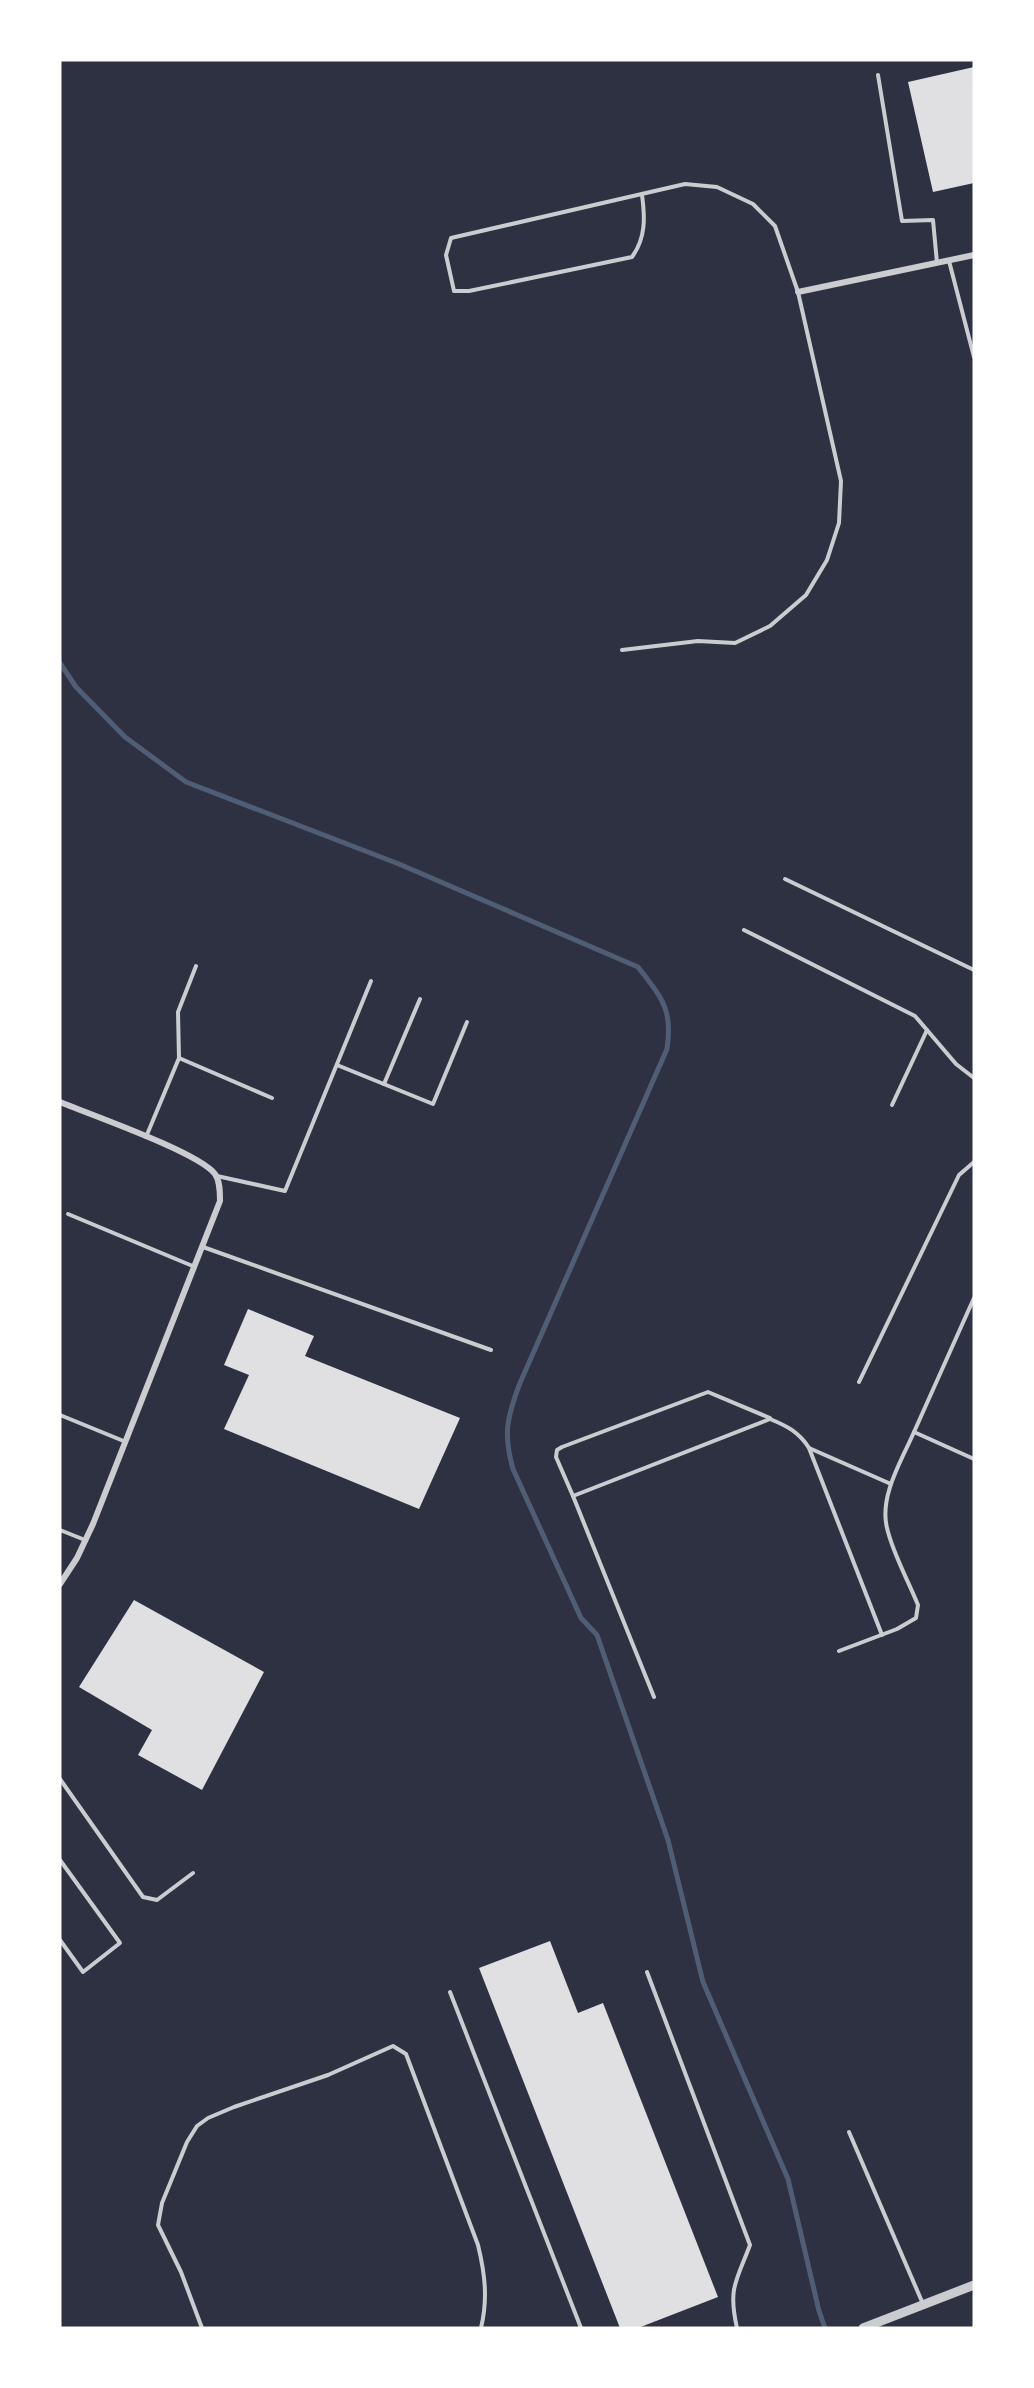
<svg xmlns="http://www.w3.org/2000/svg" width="1034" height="2388" viewBox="0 0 1034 2388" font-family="'Archivo Narrow',sans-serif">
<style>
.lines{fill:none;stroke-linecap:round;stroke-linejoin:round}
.stream{stroke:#4f5d75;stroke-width:5}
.building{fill:#e0e0e3}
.service{stroke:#caccd0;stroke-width:4}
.minor{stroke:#caccd0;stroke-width:6}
.tertiary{stroke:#caccd0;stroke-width:9}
</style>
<rect width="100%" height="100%" fill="#2d3142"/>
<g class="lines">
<path class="stream" d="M60,663L76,687L125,737L186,782L399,864L638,967C662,998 673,1009 667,1049L520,1383C507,1417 503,1434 513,1469L581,1618L597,1635L668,1840L703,1982L788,2179L819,2311L825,2328"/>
</g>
<g class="building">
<polygon points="974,67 974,183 933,192 908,82"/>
<polygon points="248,1309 314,1336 305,1356 460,1418 419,1509 224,1429 249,1375 224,1365"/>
<polygon points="134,1600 264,1672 202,1790 138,1755 152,1730 79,1687"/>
<polygon points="550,1941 578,2013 603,2003 718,2297 638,2328 620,2328 479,1968"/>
</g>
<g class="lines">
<g class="service">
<polyline points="878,75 902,221 933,220 937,263"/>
<polyline points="949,261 974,357"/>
<path d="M622,650L698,641L735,643L770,626L806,595L827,560L839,523L841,481L798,292L775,226L753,204L717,187L685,184L451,238L446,255L454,291H469L632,257C646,238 645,217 642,195"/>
<polyline points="785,879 974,970"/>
<polyline points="744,930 915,1016 956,1064 974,1078"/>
<polyline points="179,1058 178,1012 196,966"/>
<polyline points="337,1065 433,1104 467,1022"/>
<polyline points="384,1084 420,999"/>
<polyline points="892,1105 927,1030"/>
<polyline points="146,1137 179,1058 272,1098"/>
<polyline points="217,1176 285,1191 371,981"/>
<polyline points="68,1214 195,1267"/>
<polyline points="203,1247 491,1350"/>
<polyline points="974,1298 914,1432 974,1459"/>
<polyline points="859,1382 959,1175 974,1162"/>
<polyline points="60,1415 126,1442"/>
<polyline points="809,1448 891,1484"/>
<polyline points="573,1496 556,1457 557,1450 562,1447 708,1392 770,1418"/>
<polyline points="60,1530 85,1540"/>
<path d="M839,1651L897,1629L916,1618L918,1605C908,1580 893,1554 887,1528C879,1496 902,1460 914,1432"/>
<path d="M654,1697L573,1496L770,1419C787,1426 799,1432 809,1448L882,1635"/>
<polyline points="60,1779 143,1897 157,1900 193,1873"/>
<polyline points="60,1860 120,1943 83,1972 60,1940"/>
<path d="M647,1972L750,2245C736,2282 728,2288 737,2328"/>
<polyline points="450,1992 581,2328"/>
<polyline points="849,2132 923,2304"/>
<path d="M202,2328L181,2272L158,2225L162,2203L187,2142L197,2126L208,2118L234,2107L328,2075L393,2046L406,2054L478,2245C485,2274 488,2299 481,2328"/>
</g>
<g class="minor">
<polyline points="798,292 974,255"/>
<path d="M60,1102C91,1115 198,1152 215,1174C220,1181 220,1192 220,1201L93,1524L77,1558L60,1584"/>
</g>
<polyline class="tertiary" points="863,2328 974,2285"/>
</g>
<rect width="1034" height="2388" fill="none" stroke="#ffffff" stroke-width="123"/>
</svg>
